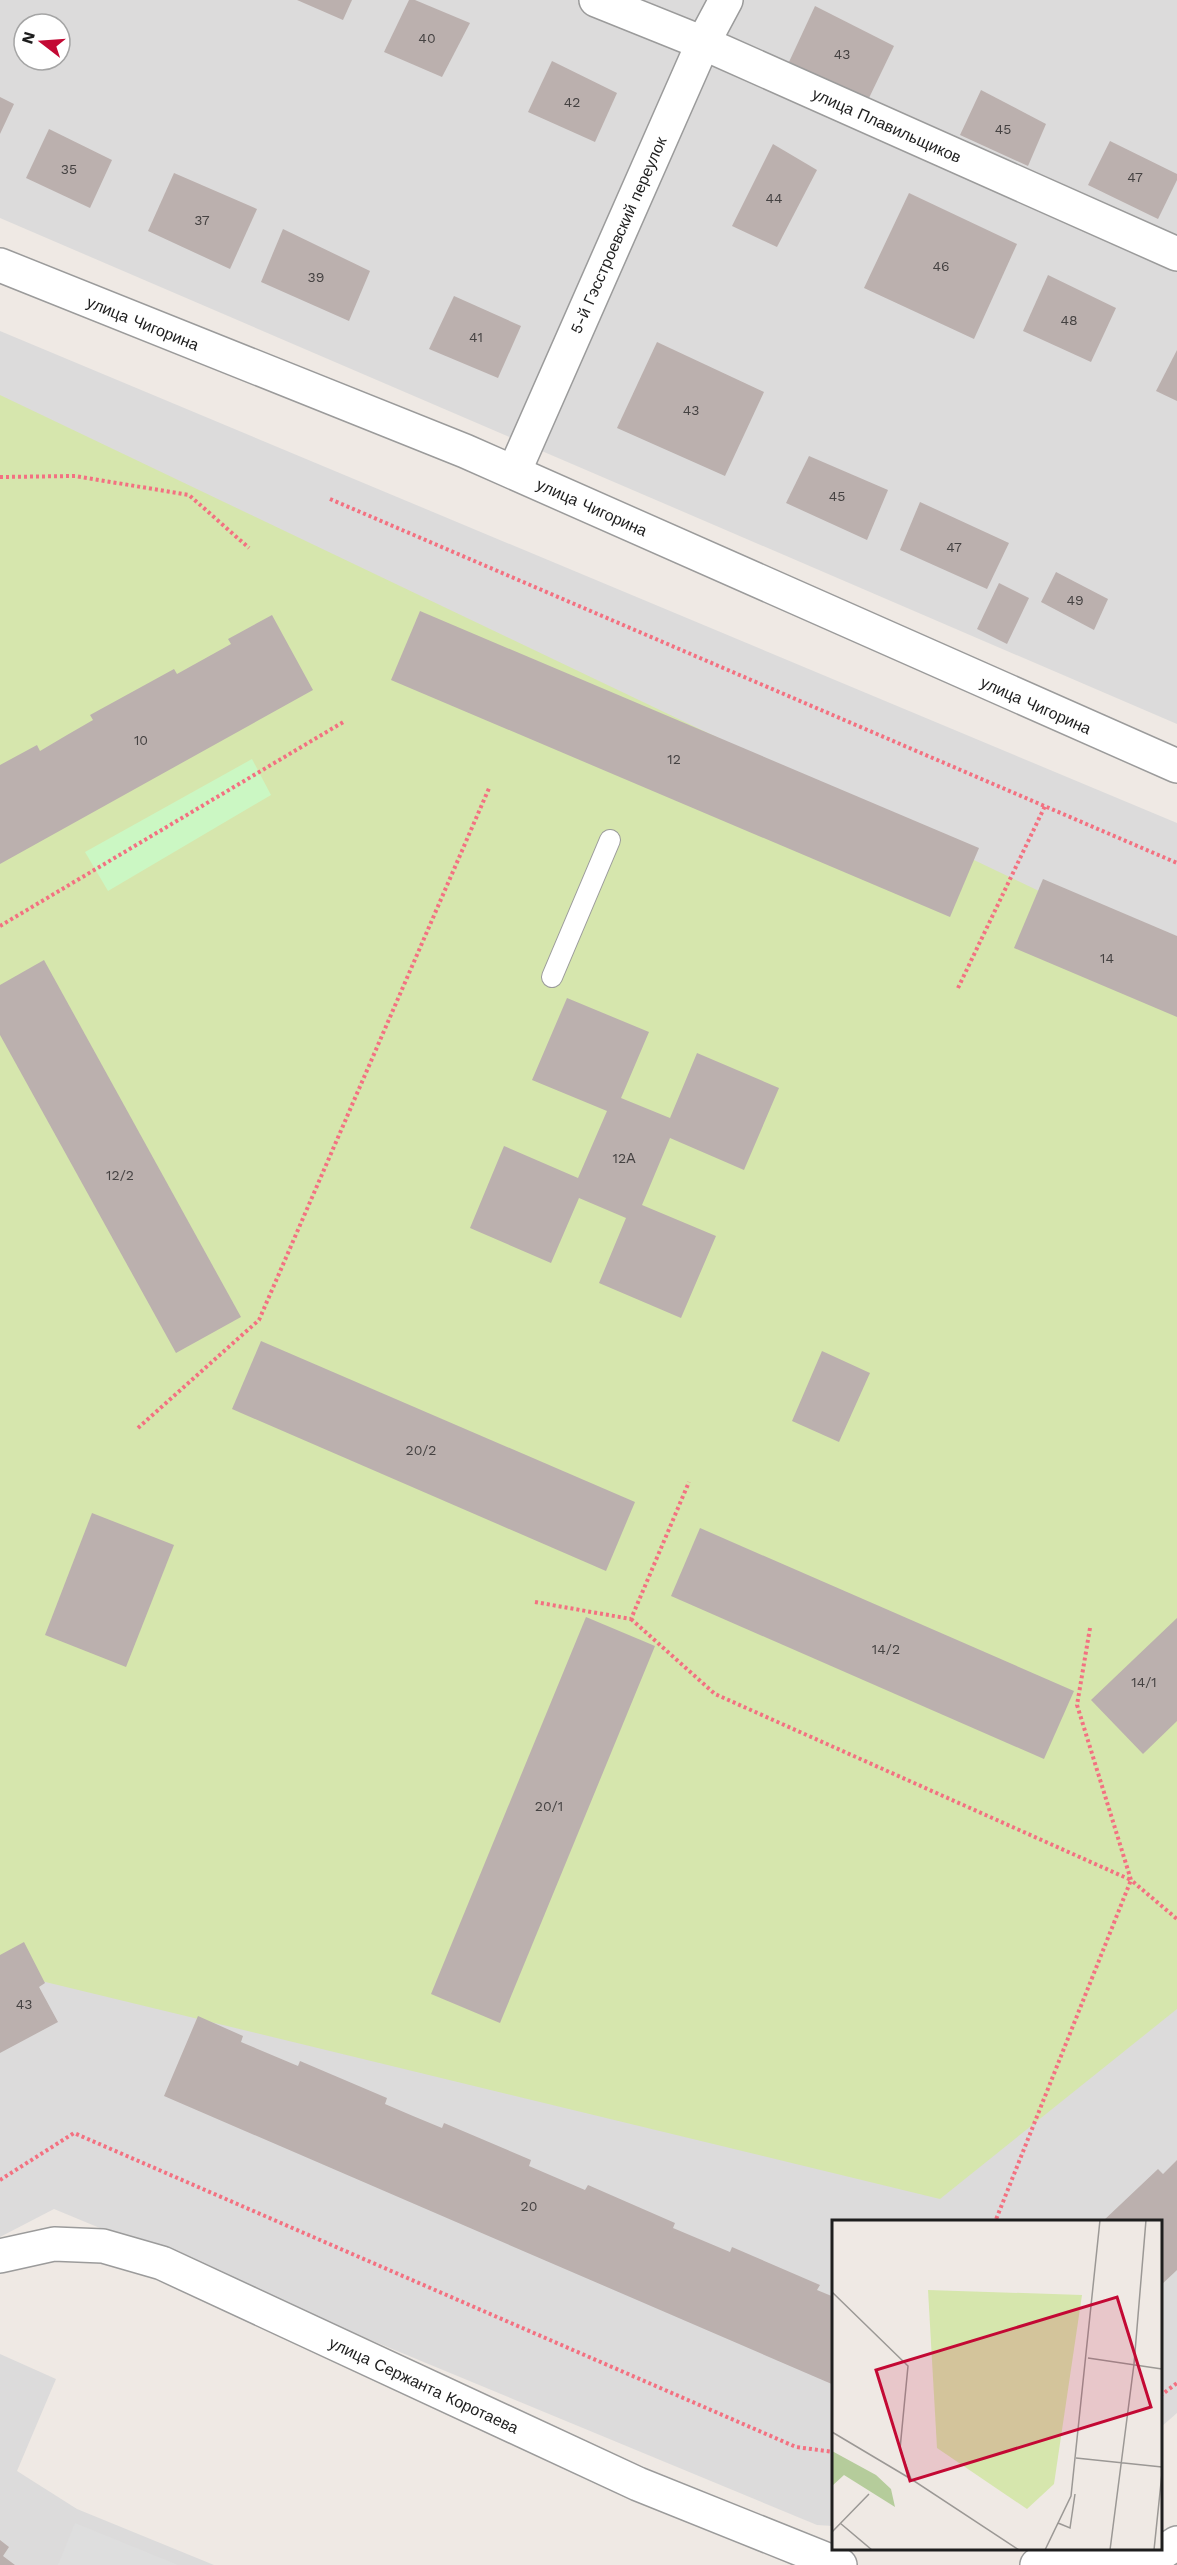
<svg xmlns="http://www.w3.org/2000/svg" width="1177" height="2565" viewBox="0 0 1177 2565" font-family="'Work Sans',sans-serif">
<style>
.residential{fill:#dcdbdb;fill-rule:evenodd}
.grass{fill:#d6e6ad}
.park{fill:#cbf7c3}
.parking{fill:#dedede}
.building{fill:#bbb0ae}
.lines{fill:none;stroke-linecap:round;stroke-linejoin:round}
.lane-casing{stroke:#9b9b9b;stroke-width:22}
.street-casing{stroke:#9b9b9b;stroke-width:36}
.path{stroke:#f37181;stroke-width:4;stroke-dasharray:3 3;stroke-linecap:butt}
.lane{stroke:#fff;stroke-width:20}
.street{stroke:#fff;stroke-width:33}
.labels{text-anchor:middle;stroke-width:5;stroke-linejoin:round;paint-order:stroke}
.number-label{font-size:14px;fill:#454242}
.street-label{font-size:16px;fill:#1e1e1e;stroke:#fff}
.inset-road{fill:none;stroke:#9b9895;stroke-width:1.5}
.view{fill:#c30934;fill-opacity:0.15;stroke:#c30934;stroke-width:3}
.inset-edge{fill:none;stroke:#1e1e1e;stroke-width:3}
</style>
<rect width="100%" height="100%" fill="#efe9e4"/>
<g class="residential">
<path d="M0,0H1177V724L0,218ZM24,24H60V60H24Z"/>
<polygon points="0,331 1177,823 1177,2413 1161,2427 1160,2222 834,2222 833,2526 817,2525 54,2209 0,2237"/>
<polygon points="0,2354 56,2379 17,2471 77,2509 214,2565 0,2565"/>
</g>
<polygon class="grass" points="0,395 1177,957 1177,2009 940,2199 0,1971"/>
<polygon class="park" points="252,759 271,795 108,891 85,852"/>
<polygon class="parking" points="75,2523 178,2565 58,2565"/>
<g class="building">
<polygon points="297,0 352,0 343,20"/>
<polygon points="409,0 415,0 470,23 442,77 384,52"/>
<polygon points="815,6 894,46 868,100 789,62"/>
<polygon points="552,61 617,93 595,142 528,112"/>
<polygon points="981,90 1046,124 1028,166 960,135"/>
<polygon points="0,97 14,104 0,134"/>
<polygon points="49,129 112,160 90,208 26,178"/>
<polygon points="1110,141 1177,174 1177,180 1158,219 1088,185"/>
<polygon points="773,144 817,170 777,247 732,226"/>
<polygon points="174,173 257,209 230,269 148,231"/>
<polygon points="909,193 1017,244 974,339 864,288"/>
<polygon points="283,229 370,271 349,321 261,282"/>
<polygon points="1048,275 1116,308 1091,362 1023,331"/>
<polygon points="454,296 521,326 498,378 429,349"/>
<polygon points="657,342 764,392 725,476 617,428"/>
<polygon points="1177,350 1177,401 1156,391"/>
<polygon points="809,456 888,490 867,540 786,503"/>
<polygon points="920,502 1009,543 987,589 900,550"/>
<polygon points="1056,572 1108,599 1094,630 1041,602"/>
<polygon points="999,583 1029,598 1007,644 977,629"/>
<polygon points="420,611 979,848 950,917 391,680"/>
<polygon points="272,615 313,690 0,864 0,765 37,745 40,751 67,735 93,720 90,715 174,669 177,674 231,644 228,639"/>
<polygon points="1043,879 1177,936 1177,1017 1014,948"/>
<polygon points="44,960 241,1317 176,1353 0,1035 0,985"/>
<polygon points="567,998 649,1032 621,1098 670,1118 697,1053 779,1088 744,1170 670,1138 642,1205 716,1236 681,1318 599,1283 626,1218 579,1198 551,1263 470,1228 504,1146 578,1178 607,1111 532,1080"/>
<polygon points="261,1341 635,1502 606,1571 232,1409"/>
<polygon points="822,1351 870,1373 839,1442 792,1421"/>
<polygon points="92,1513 174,1545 126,1667 45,1635"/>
<polygon points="700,1528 1074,1691 1044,1759 671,1596"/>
<polygon points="586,1617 655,1646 500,2023 431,1994"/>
<polygon points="1177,1618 1177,1721 1143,1754 1091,1700"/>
<polygon points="24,1942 45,1983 39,1987 58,2022 0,2053 0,1955"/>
<polygon points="198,2016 243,2036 241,2042 298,2066 300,2061 387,2098 385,2104 413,2116 442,2128 444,2123 531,2160 529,2166 585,2190 588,2185 675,2223 673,2228 730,2252 732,2247 820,2285 817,2290 834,2297 834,2385 164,2096"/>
<polygon points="1177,2160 1177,2270 1160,2286 1160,2222 1102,2222 1158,2169 1163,2174"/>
<polygon points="0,2540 9,2547 3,2556 15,2565 0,2565"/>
</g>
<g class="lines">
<g class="lane-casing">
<polyline id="lane" points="552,977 610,840"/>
</g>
<g class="street-casing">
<g id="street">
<polyline points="596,0 703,43 1177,254"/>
<polyline points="0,265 465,451 1177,766"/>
<polyline points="514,472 703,43 726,0"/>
<polyline points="0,2256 54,2244 103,2246 162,2263 638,2484 840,2565"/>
<polyline points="1037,2565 1163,2552 1177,2543"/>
</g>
</g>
<g class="path">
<polyline points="0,477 75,476 189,495 249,548"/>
<polyline points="330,499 1177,863"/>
<polyline points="0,926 345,721"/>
<polyline points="958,988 1045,806"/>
<polyline points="138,1428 259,1320 490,786"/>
<polyline points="535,1602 631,1619 689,1482"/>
<polyline points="631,1619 715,1694 1131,1880 995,2222"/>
<polyline points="1090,1628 1077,1705 1131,1880 1177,1919"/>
<polyline points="0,2180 74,2133 796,2447 834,2452"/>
<polyline points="1160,2396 1177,2383"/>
</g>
<use href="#lane" class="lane"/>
<use href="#street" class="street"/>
</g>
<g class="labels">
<g class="number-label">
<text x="427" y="43">40</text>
<text x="842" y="59">43</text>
<text x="572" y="107">42</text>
<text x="1003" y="134">45</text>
<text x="69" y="174">35</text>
<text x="1135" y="182">47</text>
<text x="774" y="203">44</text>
<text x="202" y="225">37</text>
<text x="941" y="271">46</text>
<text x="316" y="282">39</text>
<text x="1069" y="325">48</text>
<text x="476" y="342">41</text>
<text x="691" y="415">43</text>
<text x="837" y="501">45</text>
<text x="954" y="552">47</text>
<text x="1075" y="605">49</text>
<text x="141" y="745">10</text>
<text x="674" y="764">12</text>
<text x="1107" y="963">14</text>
<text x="624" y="1163">12А</text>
<text x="120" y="1180">12/2</text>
<text x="421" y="1455">20/2</text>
<text x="886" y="1654">14/2</text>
<text x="1144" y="1687">14/1</text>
<text x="549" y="1811">20/1</text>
<text x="24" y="2009">43</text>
<text x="529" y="2211">20</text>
</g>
<g class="street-label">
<text transform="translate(887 125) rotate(24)" y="6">улица Плавильщиков</text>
<text transform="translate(618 235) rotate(-66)" y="6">5-й Гэсстроевский переулок</text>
<text transform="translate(143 323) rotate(22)" y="6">улица Чигорина</text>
<text transform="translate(592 507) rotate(24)" y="6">улица Чигорина</text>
<text transform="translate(1036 705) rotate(24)" y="6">улица Чигорина</text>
<text transform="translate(424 2385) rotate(25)" y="6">улица Сержанта Коротаева</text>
</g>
</g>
<g transform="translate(832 2220)">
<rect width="330" height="330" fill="#efe9e4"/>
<path d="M96,70L250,75L222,264L195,289L105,228Z" fill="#d6e6ad"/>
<path d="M0,231L44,255L59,269L63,287L12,255L0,266Z" fill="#b5cc9b"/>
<path class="inset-road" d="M0,72L76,146L68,229L79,259L187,330M256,138L330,149M0,212L79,259M244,238L330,247M8,303L40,330M226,303L238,308L243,274M0,312L37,274M213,330L239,276L268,0M278,330L302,144L314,0M322,330L330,253"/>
<path class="view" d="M285,77L319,187L78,261L44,150Z"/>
<rect width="330" height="330" class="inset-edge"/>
</g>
<g transform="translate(42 42) rotate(287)"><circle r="28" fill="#ffffff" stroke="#a5a5a5" stroke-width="1.5"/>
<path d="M0-4.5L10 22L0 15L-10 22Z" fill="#c30934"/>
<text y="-9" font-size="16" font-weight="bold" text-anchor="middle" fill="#1e1e1e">N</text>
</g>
</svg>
